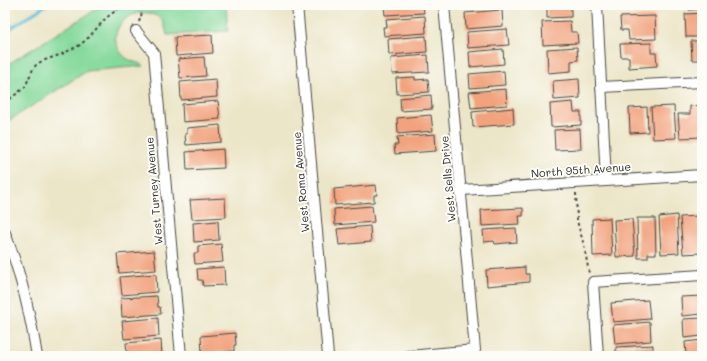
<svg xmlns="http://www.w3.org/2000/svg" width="707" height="361" viewBox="0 0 707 361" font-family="Mali,sans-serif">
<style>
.green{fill:#84d99b;stroke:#588263}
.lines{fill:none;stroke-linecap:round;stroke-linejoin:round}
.stream{stroke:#5fbedd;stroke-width:3}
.building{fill:#f2a37e}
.minor-casing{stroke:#484743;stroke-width:12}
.path{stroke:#484743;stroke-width:2;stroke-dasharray:3 3;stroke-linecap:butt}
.minor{stroke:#fff;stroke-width:10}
.labels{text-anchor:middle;stroke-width:4;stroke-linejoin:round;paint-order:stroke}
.street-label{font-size:11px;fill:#2b2b2b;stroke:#fdfcf7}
</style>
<rect width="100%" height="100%" fill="#fdfcf7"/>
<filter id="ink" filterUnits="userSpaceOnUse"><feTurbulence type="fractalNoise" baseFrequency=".025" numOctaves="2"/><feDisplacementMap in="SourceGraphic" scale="8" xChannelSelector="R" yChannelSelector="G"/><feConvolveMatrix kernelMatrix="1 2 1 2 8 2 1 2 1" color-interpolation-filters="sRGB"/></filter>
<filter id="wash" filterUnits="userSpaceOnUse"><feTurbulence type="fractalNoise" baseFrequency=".012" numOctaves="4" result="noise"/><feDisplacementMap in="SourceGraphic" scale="16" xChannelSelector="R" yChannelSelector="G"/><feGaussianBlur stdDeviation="0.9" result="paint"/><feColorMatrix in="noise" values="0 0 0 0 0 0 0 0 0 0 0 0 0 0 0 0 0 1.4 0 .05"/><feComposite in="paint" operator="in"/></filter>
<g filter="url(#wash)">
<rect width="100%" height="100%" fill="#ece6c9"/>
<path class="green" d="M103,5H226L228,31L167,35C166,30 164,22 160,18C135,0 98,32 125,57C131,62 138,62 144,66L87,71L5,123V66Z"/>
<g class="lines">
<polyline class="stream" points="5,32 46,5"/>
</g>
<g id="blocks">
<g class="building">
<polygon points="384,5 423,5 424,13 385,15"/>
<polygon points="467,5 499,5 499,6 468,9"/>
<polygon points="547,5 571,5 571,17 547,18"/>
<polygon points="627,5 652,5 652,8 627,10"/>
<polygon points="689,5 702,5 702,9 689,10"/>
<polygon points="502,10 503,26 466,29 465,13"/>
<polygon points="702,13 702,37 686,37 685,14"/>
<polygon points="425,16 426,33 384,36 383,27 387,27 386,19"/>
<polygon points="655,16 656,39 629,40 628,30 621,30 620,17"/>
<polygon points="570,21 571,32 577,32 578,43 543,45 542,22"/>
<polygon points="507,29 509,45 468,48 467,32"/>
<polygon points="212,35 213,53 176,56 175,37"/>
<polygon points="426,36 427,52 389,55 388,39"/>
<polygon points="691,41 702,41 702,60 692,60"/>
<polygon points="651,43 651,53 656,53 657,66 629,68 629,57 621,57 620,44"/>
<polygon points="577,47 578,60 571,61 571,71 548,73 547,49"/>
<polygon points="503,49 504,64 470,67 469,52"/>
<polygon points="428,55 429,72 392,74 391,58"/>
<polygon points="204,57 206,76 180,78 178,59"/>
<polygon points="504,71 505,85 470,88 469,74"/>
<polygon points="415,77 415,80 428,79 429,92 397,94 396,78"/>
<polygon points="216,79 217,97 181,100 180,82"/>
<polygon points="579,79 580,98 554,100 553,81"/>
<polygon points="506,89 507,105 471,108 469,92"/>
<polygon points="431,95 432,109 401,111 400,98"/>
<polygon points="218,101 220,119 183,122 182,104"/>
<polygon points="573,102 574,112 581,112 581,125 551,127 550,104"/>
<polygon points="702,105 702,137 680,138 678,114 690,114 690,106"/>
<polygon points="674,106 676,138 653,139 651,107"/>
<polygon points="647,107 648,132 630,133 629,108"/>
<polygon points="513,108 514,124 473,127 472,112"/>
<polygon points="431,115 433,131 398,134 397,118"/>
<polygon points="220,125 221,142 186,145 185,134 187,134 187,128"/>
<polygon points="580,129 581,149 555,150 554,130"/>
<polygon points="435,134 436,151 395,154 394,145 398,145 397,137"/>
<polygon points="223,149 224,168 187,170 186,152"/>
<polygon points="376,185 377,195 374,195 374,202 335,205 334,189"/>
<polygon points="225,198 226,217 192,219 190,200"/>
<polygon points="372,206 374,222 335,225 334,209"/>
<polygon points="523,208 523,216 519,216 520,224 482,226 481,210"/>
<polygon points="677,215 679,253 661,254 659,217"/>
<polygon points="699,216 702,253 683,254 680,217"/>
<polygon points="610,218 612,255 593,256 592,219"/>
<polygon points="637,218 655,218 656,254 648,254 648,258 638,258"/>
<polygon points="632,219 635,256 616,257 614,220"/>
<polygon points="218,221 219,240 194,242 193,223"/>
<polygon points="370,226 371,242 339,245 337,229"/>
<polygon points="516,228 517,242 495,244 494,241 484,242 483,230"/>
<polygon points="221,244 223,262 195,264 194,253 198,253 198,246"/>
<polygon points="154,251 156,270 119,273 117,254"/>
<polygon points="224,267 225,285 203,286 202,280 198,280 197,269"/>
<polygon points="525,267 525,274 529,274 529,282 487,286 486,270"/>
<polygon points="156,274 157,292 122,295 120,277"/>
<polygon points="157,296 158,307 160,307 161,314 122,317 121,298"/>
<polygon points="702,296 702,314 682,316 681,297"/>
<polygon points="648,300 650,319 613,322 611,303"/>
<polygon points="158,318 159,336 124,339 122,321"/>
<polygon points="702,318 702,336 684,338 683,319"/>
<polygon points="650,322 651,341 615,344 613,325"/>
<polygon points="235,333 236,345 234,345 234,351 202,354 201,336"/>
<polygon points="161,340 162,356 127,356 126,343"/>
<polygon points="702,340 702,356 686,356 685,342"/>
<polygon points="653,345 653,356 616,356 616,347"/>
</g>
</g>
</g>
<g filter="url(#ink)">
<use href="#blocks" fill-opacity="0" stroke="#484743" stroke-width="1"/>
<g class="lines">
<g class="minor-casing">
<g id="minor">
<polyline points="297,5 328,356"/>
<polyline points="597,5 606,180"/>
<polyline points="136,31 154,53 181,356"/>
<polyline points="601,87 702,82"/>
<polyline points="461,190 702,175"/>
<path d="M5,233C21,273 30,313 37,356"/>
<polyline points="409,356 475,350 444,5"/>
<polyline points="598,356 593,282 702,275"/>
</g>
</g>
<g class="path">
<polyline points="139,22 142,13 140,5"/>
<polyline points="5,103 25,87 33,69 36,65 42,61 62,54 80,45 89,37 106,18 123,5"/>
<polyline points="576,193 577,221 584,245 589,273"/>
</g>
<use href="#minor" class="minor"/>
</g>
</g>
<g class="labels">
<g class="street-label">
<text transform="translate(581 170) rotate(-4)" y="4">North 95th Avenue</text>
<text transform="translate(448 179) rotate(-95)" y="4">West Sells Drive</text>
<text transform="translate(301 182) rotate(-95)" y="4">West Roma Avenue</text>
<text transform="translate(154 191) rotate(-95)" y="4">West Turney Avenue</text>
</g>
</g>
<rect width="707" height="361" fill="none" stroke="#fdfcf7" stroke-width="20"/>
</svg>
